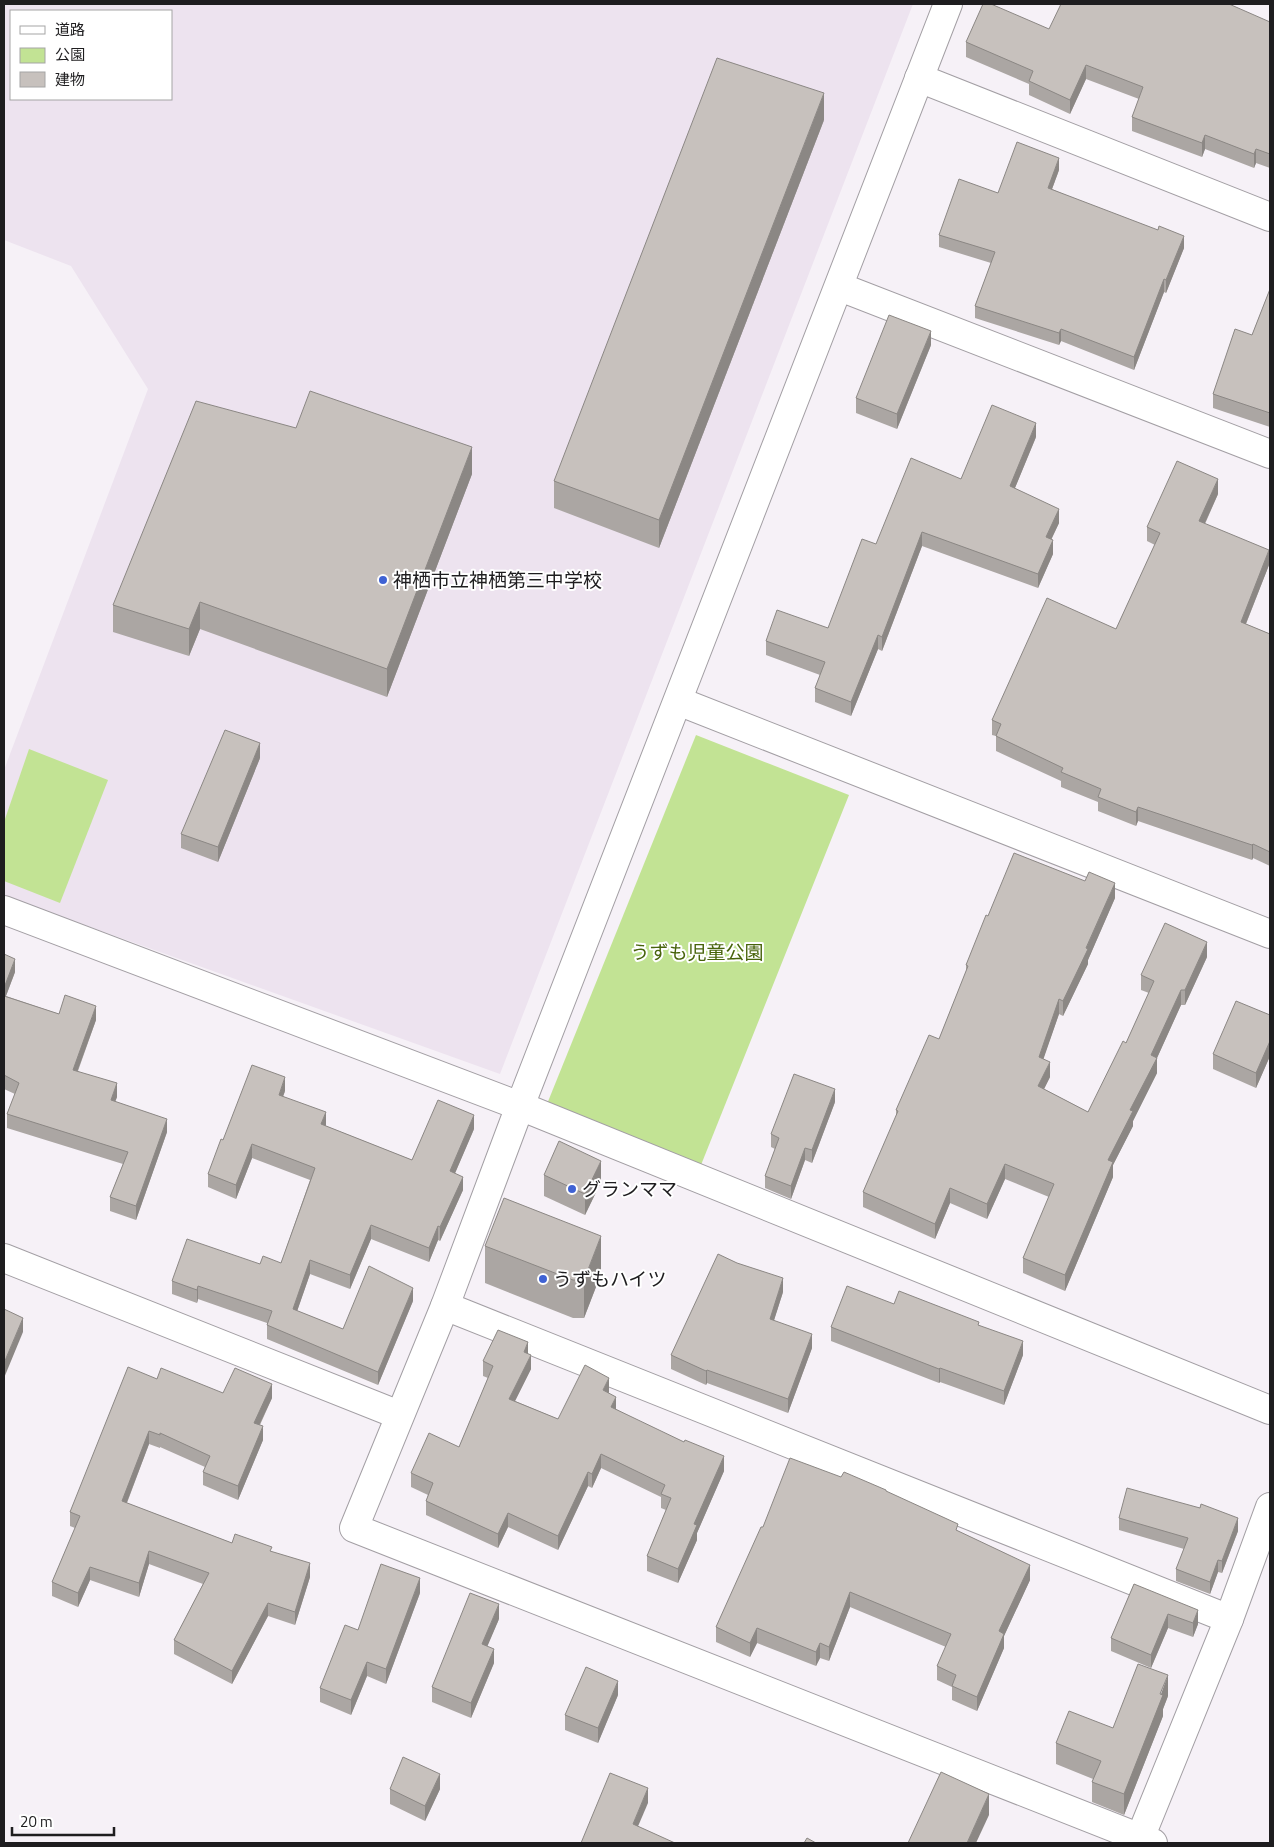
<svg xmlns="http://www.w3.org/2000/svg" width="1274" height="1847" viewBox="0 0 1274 1847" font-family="'Titillium Web','Noto Sans JP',sans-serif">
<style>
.built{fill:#ede3ef;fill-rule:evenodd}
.green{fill:#c2e394}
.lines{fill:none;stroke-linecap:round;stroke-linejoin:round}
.minor-casing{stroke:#a39fa4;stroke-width:30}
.tertiary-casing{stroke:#a39fa4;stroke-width:30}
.minor{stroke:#fff;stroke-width:28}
.tertiary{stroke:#fff;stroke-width:28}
.wall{fill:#aba6a3}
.shaded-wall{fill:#8b8784}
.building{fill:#c7c1bd;stroke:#8b8784}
.poi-dot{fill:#3f62d4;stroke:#fff;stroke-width:2}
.labels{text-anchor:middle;stroke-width:4;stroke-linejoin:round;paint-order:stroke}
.poi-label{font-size:19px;fill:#1e1d1f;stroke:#fff;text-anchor:start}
.park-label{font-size:19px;fill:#47630b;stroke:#fff}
</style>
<rect width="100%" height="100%" fill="#f6f1f7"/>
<path class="built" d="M4,4H913L500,1074L4,896V770L148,389L71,266L4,240ZM11,11H171V99H11Z"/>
<g class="green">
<polygon points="696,735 849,795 701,1165 547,1104"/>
<polygon points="29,749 108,780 60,903 4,881 4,822"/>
</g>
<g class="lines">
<g class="minor-casing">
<g id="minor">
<polyline points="919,78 1270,217"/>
<polyline points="840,287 1270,454"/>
<polyline points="520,1106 1270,1410"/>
<polyline points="4,1258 399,1415"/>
<polyline points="445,1306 1229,1619"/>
</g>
</g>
<g class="tertiary-casing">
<g id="tertiary">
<polyline points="948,4 520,1106 445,1306 354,1528 1153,1843"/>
<polyline points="678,701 1270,934"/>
<polyline points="4,910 520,1106"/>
<polyline points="1138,1843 1229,1619 1270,1507"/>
</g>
</g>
<use href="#minor" class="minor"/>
<use href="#tertiary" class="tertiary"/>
</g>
<g class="wall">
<polygon points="1270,22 1270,168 1256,163 1254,168 1205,149 1202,157 1132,131 1132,117 1139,99 1086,79 1070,114 1029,95 1029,84 966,57 966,42 1049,29"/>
<polygon points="824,120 659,548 554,508 554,481"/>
<polygon points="1059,170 1052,189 1184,248 1166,293 1164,292 1134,370 1061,341 1059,345 975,318 975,306 991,263 939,247 939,235 998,193"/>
<polygon points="1270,289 1270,427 1213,408 1213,394 1252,335"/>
<polygon points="931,345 897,429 856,413 856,398"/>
<polygon points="296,428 472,474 387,697 200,629 189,656 113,632 113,605"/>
<polygon points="1036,437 1015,488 1059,523 1051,539 1053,554 1038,588 922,546 882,651 878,649 851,716 815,702 815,688 820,675 766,655 766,641 828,628 876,544 961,479"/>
<polygon points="1218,494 1205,524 1269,565 1246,624 1270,634 1270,866 1253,858 1252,860 1138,821 1136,826 1098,811 1098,802 1061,787 1061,781 996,751 996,736 992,735 992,720 1116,629 1155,545 1147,541 1147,527"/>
<polygon points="260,758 218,862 181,848 181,834"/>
<polygon points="1115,898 1088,960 1088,964 1063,1016 1059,1014 1043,1059 1050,1077 1044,1089 1088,1112 1126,1043 1149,993 1141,990 1141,975 1207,957 1185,1005 1181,1005 1157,1058 1157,1073 1133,1121 1133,1126 1113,1165 1113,1177 1065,1291 1023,1273 1023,1258 1049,1197 1005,1179 987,1219 950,1203 935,1239 863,1207 863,1192 896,1118 896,1110 939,1039 966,972 966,965 988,916"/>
<polygon points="4,954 15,972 6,996 59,1014 96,1020 78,1071 117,1097 115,1101 167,1132 136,1220 110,1211 110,1197 123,1164 7,1128 7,1114 15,1094 4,1089"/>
<polygon points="1270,1015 1270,1056 1256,1088 1213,1069 1213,1054"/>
<polygon points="285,1091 283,1096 326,1125 326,1126 412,1160 474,1129 455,1173 463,1190 440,1241 438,1240 429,1262 371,1239 350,1289 310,1274 297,1311 343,1329 413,1301 378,1385 267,1339 267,1323 198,1299 197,1303 172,1294 172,1281 260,1264 281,1263 310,1180 252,1158 236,1199 208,1187 208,1174 223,1140"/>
<polygon points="835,1102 812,1163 805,1160 791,1199 765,1188 765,1176 775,1149 771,1147 771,1134"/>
<polygon points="544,1175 601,1182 585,1215 544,1196"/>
<polygon points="485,1246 601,1274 584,1318 573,1318 485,1283"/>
<polygon points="783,1292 774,1320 812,1348 788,1413 707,1383 706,1385 671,1369 671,1355"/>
<polygon points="894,1304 979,1325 1023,1355 1004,1405 940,1382 939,1383 831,1341 831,1327"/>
<polygon points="528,1354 531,1369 515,1401 558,1419 609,1392 609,1394 616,1409 724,1471 697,1533 697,1540 678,1583 647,1571 647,1556 666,1510 661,1508 661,1497 601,1468 592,1488 588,1486 558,1550 508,1527 498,1548 426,1515 426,1501 428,1495 411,1487 411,1473 459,1447 488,1378 483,1376 483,1361"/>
<polygon points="157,1379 223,1393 272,1398 260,1425 263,1440 238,1500 203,1485 203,1472 205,1467 160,1447 160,1448 149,1444 127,1503 232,1543 272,1552 310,1577 295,1625 268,1616 232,1684 174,1654 174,1640 203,1584 149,1564 139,1597 90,1580 78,1607 52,1596 52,1582 75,1528 70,1526 70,1512"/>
<polygon points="841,1477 886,1492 958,1531 1030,1580 1004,1636 1004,1648 977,1711 952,1700 952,1687 937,1680 937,1666 946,1647 850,1607 829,1661 820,1658 816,1666 757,1643 750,1657 716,1642 716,1627 763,1527"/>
<polygon points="1119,1518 1238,1531 1222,1573 1218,1572 1210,1594 1176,1581 1176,1569 1184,1549 1119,1530"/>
<polygon points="1134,1584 1198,1624 1193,1637 1168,1628 1151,1668 1111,1651 1111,1638"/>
<polygon points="420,1593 386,1684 367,1676 351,1715 320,1702 320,1688 358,1630"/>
<polygon points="499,1619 487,1646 494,1663 471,1718 432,1702 432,1687"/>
<polygon points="618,1695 598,1743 565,1730 565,1715"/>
<polygon points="1168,1696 1163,1709 1163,1716 1124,1815 1092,1802 1092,1782 1093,1779 1056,1764 1056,1743 1113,1728"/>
<polygon points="390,1789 440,1789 425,1821 390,1804"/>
</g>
<g class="shaded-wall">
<polygon points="1086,65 1086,79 1070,114 1070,100"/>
<polygon points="824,93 824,120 659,548 659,520"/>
<polygon points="1205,135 1205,149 1202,157 1202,143"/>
<polygon points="1256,149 1256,163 1254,168 1254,154"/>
<polygon points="1059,158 1059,170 1048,200 1048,188"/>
<polygon points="1184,236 1184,248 1166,293 1166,280"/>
<polygon points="1164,279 1164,292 1134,370 1134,357"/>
<polygon points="1061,329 1061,341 1059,345 1059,333"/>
<polygon points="931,331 931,345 897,429 897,414"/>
<polygon points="1036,423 1036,437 1010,500 1010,486"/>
<polygon points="472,447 472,474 387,697 387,669"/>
<polygon points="1218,479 1218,494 1199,536 1199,521"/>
<polygon points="1059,509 1059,523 1046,551 1046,537"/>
<polygon points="922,532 922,546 882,651 882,637"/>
<polygon points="1053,540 1053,554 1038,588 1038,574"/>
<polygon points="1269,550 1269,565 1241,636 1241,622"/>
<polygon points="200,602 200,629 189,656 189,629"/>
<polygon points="878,635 878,649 851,716 851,702"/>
<polygon points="260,743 260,758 218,862 218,847"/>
<polygon points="1138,807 1138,821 1136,826 1136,812"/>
<polygon points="1253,844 1253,858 1252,860 1252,845"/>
<polygon points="1115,883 1115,898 1088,960 1088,964 1063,1016 1063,1001"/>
<polygon points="1207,942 1207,957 1185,1005 1185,990"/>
<polygon points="15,959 15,972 4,1001 4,988"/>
<polygon points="1181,990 1181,1005 1157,1058 1157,1073 1133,1121 1133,1126 1113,1165 1113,1177 1065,1291 1065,1275 1108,1160 1151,1055"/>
<polygon points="1059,999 1059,1014 1039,1072 1039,1057"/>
<polygon points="96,1006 96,1020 73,1083 73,1070"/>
<polygon points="1270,1041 1270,1056 1256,1088 1256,1073"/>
<polygon points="1050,1062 1050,1077 1038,1101 1038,1086"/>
<polygon points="285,1077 285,1091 279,1108 279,1095"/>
<polygon points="117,1083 117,1097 111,1113 111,1100"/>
<polygon points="835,1089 835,1102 812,1163 812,1150"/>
<polygon points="326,1112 326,1125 321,1138 321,1124"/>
<polygon points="474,1115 474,1129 450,1185 450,1171"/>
<polygon points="167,1119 167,1132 136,1220 136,1206"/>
<polygon points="252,1144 252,1158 236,1199 236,1185"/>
<polygon points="805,1148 805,1160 791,1199 791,1186"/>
<polygon points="601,1161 601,1182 585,1215 585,1194"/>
<polygon points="1005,1164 1005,1179 987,1219 987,1204"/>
<polygon points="463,1177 463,1190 440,1241 440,1227"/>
<polygon points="950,1188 950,1203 935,1239 935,1224"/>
<polygon points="371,1225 371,1239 350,1289 350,1275"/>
<polygon points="438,1226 438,1240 429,1262 429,1248"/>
<polygon points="601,1236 601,1274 584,1318 584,1280"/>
<polygon points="310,1260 310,1274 293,1323 293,1309"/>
<polygon points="783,1278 783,1292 770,1333 770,1319"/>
<polygon points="198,1286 198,1299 197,1303 197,1290"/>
<polygon points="413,1288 413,1301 378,1385 378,1372"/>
<polygon points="23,1318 23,1332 4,1378 4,1363"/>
<polygon points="812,1334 812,1348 788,1413 788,1399"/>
<polygon points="1023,1341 1023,1355 1004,1405 1004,1391"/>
<polygon points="528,1342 528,1357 524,1352"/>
<polygon points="531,1355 531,1369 509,1413 509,1399"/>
<polygon points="940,1368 940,1382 939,1383 939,1369"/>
<polygon points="707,1370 707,1383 706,1385 706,1371"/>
<polygon points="609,1378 609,1392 603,1405 603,1390"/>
<polygon points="272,1384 272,1398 254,1436 254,1423"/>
<polygon points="616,1397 616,1412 611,1407"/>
<polygon points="263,1426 263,1440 238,1500 238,1486"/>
<polygon points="149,1431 149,1444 122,1515 122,1501"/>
<polygon points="601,1454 601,1468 592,1488 592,1474"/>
<polygon points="724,1456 724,1471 697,1533 697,1540 678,1583 678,1569 694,1524"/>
<polygon points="588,1472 588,1486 558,1550 558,1536"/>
<polygon points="508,1513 508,1527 498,1548 498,1534"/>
<polygon points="1238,1518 1238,1531 1222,1573 1222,1561"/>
<polygon points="149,1551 149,1564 139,1597 139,1583"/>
<polygon points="1218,1560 1218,1572 1210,1594 1210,1582"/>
<polygon points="310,1563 310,1577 295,1625 295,1612"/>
<polygon points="1030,1565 1030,1580 1004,1636 1004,1648 977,1711 977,1697 999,1631"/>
<polygon points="90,1567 90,1580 78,1607 78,1593"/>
<polygon points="420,1578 420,1593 386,1684 386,1669"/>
<polygon points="850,1592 850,1607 829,1661 829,1647"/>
<polygon points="268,1603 268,1616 232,1684 232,1671"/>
<polygon points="499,1604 499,1619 482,1659 482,1644"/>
<polygon points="1198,1610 1198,1624 1193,1637 1193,1623"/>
<polygon points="1168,1614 1168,1628 1151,1668 1151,1655"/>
<polygon points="757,1628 757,1643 750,1657 750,1643"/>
<polygon points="820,1643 820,1658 816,1666 816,1652"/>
<polygon points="494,1649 494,1663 471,1718 471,1703"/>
<polygon points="367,1662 367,1676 351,1715 351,1700"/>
<polygon points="1168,1675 1168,1696 1163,1709 1163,1716 1124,1815 1124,1794"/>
<polygon points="618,1681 618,1695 598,1743 598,1728"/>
<polygon points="440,1774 440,1789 425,1821 425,1806"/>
<polygon points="648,1788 648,1803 633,1838 633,1824"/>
<polygon points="989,1794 989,1815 976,1843 967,1843"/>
</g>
<g class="building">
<polygon points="983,4 991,4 1049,29 1061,4 1229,4 1270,22 1270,154 1256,149 1254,154 1205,135 1202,143 1132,117 1143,87 1086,65 1070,100 1029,81 1033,71 966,42"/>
<polygon points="717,58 824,93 659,520 554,481"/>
<polygon points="1017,142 1059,158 1048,188 1158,230 1159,226 1184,236 1166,280 1164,279 1134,357 1061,329 1059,333 975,306 995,252 939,235 959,179 998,193"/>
<polygon points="1270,289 1270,413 1213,394 1235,329 1252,335"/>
<polygon points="889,315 931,331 897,414 856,398"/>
<polygon points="310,391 472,447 387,669 200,602 189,629 113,605 196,401 296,428"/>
<polygon points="992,405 1036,423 1010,486 1059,509 1046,537 1053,540 1038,574 922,532 882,637 878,635 851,702 815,688 825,662 766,641 777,610 828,628 862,539 876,544 911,458 961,479"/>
<polygon points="1177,461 1218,479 1199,521 1269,550 1241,622 1270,634 1270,852 1253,844 1252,845 1138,807 1136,812 1098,797 1101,789 1061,772 1063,768 996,736 1001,724 992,720 1047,598 1116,629 1160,533 1147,527"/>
<polygon points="225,730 260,743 218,847 181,834"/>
<polygon points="1014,853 1085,881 1089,872 1115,883 1086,948 1088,949 1063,1001 1059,999 1039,1057 1050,1062 1038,1086 1088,1112 1123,1041 1126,1043 1154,981 1141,975 1165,923 1207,942 1185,990 1181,990 1151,1055 1157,1058 1130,1110 1133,1111 1108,1160 1113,1162 1065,1275 1023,1258 1054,1184 1005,1164 987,1204 950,1188 935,1224 863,1192 898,1111 896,1110 929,1035 939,1039 968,966 966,965 986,915 988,916"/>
<polygon points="4,954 15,959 4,988"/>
<polygon points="65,995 96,1006 73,1070 117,1083 111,1100 167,1119 136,1206 110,1197 128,1152 7,1114 19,1083 4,1075 4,996 59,1014"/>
<polygon points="1236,1001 1270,1015 1270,1041 1256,1073 1213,1054"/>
<polygon points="252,1065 285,1077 279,1095 326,1112 321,1124 412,1160 438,1100 474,1115 450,1171 463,1177 440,1227 438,1226 429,1248 371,1225 350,1275 310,1260 293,1309 343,1329 369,1266 413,1288 378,1372 267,1325 272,1311 198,1286 197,1290 172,1281 187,1239 260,1264 263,1256 281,1263 315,1168 252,1144 236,1185 208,1174 221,1139 223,1140"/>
<polygon points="794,1074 835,1089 812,1150 805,1148 791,1186 765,1176 779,1138 771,1134"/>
<polygon points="559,1141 601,1161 585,1194 544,1175"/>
<polygon points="504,1198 601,1236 584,1280 573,1280 485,1246"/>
<polygon points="718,1254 737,1263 783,1278 770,1319 812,1334 788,1399 707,1370 706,1371 671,1355"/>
<polygon points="847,1286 894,1304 899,1291 979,1322 978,1325 1023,1341 1004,1391 940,1368 939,1369 831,1327"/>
<polygon points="4,1309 23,1318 4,1363"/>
<polygon points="498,1330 528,1342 524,1352 531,1355 509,1399 558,1419 585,1365 609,1378 603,1390 616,1397 611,1407 684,1442 685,1440 724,1456 694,1524 697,1525 678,1569 647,1556 671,1498 661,1494 665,1485 601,1454 592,1474 588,1472 558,1536 508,1513 498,1534 426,1501 433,1483 411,1473 429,1433 459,1447 493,1366 483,1361"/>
<polygon points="128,1367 157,1379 161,1368 223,1393 235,1368 272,1384 254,1423 263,1426 238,1486 203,1472 210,1456 160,1433 160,1435 149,1431 122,1501 232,1543 235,1534 272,1547 270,1551 310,1563 295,1612 268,1603 232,1671 174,1640 209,1573 149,1551 139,1583 90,1567 78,1593 52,1582 80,1516 70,1512"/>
<polygon points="790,1458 841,1477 844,1472 886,1490 886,1491 958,1524 956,1530 1030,1565 999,1631 1004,1634 977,1697 952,1686 956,1675 937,1666 951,1634 850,1592 829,1647 820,1643 816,1652 757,1628 750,1643 716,1627 761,1527 763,1527"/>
<polygon points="1127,1488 1200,1508 1201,1504 1238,1518 1222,1561 1218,1560 1210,1582 1176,1569 1188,1538 1119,1518"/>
<polygon points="381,1564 420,1578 386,1669 367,1662 351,1700 320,1688 345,1625 358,1630"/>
<polygon points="1134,1584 1198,1610 1193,1623 1168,1614 1151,1655 1111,1638"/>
<polygon points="470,1593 499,1604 482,1644 494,1649 471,1703 432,1687"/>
<polygon points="1138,1664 1168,1675 1160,1694 1163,1695 1124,1794 1092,1782 1101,1761 1056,1743 1069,1711 1113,1728"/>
<polygon points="586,1667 618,1681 598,1728 565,1715"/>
<polygon points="403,1757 440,1774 425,1806 390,1789"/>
<polygon points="941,1772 989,1794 967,1843 908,1843"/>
<polygon points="610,1773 648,1788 633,1824 675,1843 581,1843"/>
<polygon points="807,1838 816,1843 804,1843"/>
</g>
<g class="poi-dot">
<circle cx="383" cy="580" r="5"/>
<circle cx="572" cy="1189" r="5"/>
<circle cx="543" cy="1279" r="5"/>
</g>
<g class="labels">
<g class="poi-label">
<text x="393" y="587">神栖市立神栖第三中学校</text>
<text x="582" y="1196">グランママ</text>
<text x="553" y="1286">うずもハイツ</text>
</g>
<g class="park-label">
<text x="697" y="959">うずも児童公園</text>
</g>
</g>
<rect width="1274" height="1847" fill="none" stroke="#1e1d1f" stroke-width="10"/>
<rect x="10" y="10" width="162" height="90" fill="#ffffff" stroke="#a5a5a5"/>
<rect x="20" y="26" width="25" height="8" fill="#ffffff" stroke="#a5a5a5"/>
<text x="55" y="35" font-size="15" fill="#1e1d1f">道路</text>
<rect x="20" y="48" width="25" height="15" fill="#c2e394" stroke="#a5a5a5"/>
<text x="55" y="60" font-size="15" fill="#1e1d1f">公園</text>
<rect x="20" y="72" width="25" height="15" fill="#c7c1bd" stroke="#a5a5a5"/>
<text x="55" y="85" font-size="15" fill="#1e1d1f">建物</text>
<path d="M12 1827v8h102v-8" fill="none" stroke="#1e1d1f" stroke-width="2.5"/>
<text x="20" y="1827" font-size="15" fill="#1e1d1f" stroke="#ffffff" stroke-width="4" paint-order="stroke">20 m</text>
</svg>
